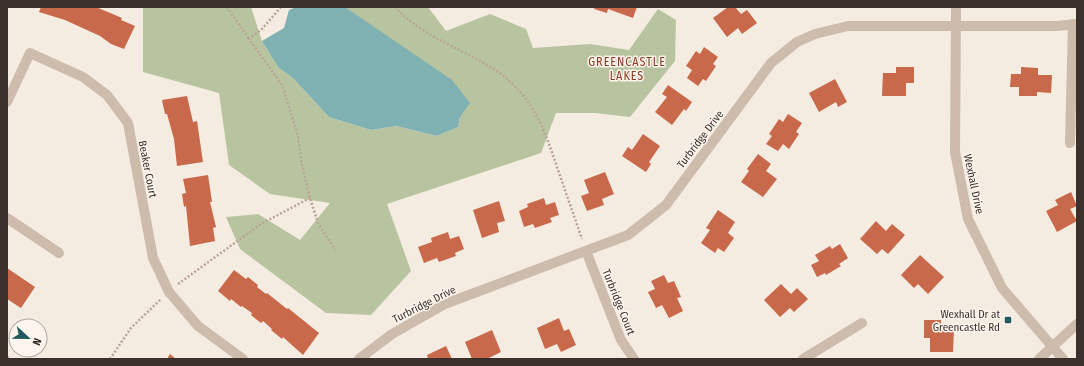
<svg xmlns="http://www.w3.org/2000/svg" width="1084" height="366" viewBox="0 0 1084 366" font-family="'Fira Sans Condensed',sans-serif">
<style>
.green{fill:#b8c4a0}
.water{fill:#7fb0b2}
.building{fill:#c8694b}
.lines{fill:none;stroke-linecap:round;stroke-linejoin:round}
.path{stroke:#b9a596;stroke-width:2.5;stroke-dasharray:2 2;stroke-linecap:butt}
.minor{stroke:#cdbbac;stroke-width:10}
.poi-dot{fill:#1f5a5e;stroke:#fbf5ee;stroke-width:1.5}
.labels{text-anchor:middle;stroke-width:3;stroke-linejoin:round;paint-order:stroke}
.street-label{font-size:11px;fill:#3b302b;stroke:#fbf5ee}
.poi-label{font-size:11px;fill:#3b302b;stroke:#fbf5ee;text-anchor:end}
.neighbourhood-label{font-size:12px;letter-spacing:1px;fill:#8c3b22;stroke:#fbf5ee}
</style>
<rect width="100%" height="100%" fill="#f4ebe1"/>
<polygon class="green" points="143,7 251,7 262,41 278,67 294,79 329,117 371,130 396,126 437,136 458,127 460,117 369,24 345,7 428,7 446,31 490,14 526,29 533,48 590,44 629,50 658,9 676,20 675,61 630,117 595,113 556,113 541,153 387,204 411,271 371,315 326,313 240,249 226,217 258,214 300,240 330,203 270,194 229,165 219,93 143,72"/>
<polygon class="water" points="296,7 345,7 452,80 470,103 460,117 458,127 437,136 396,126 371,130 329,117 294,79 278,67 262,41 284,28 289,10"/>
<g class="building">
<polygon points="41,7 96,7 122,18 121,20 135,26 124,49 111,44 100,36 65,20 39,12"/>
<polygon points="595,7 637,7 633,18 608,9 607,13 594,9"/>
<polygon points="728,7 735,7 741,14 747,10 757,23 742,34 738,28 727,37 713,18"/>
<polygon points="704,47 718,57 713,64 716,66 706,81 703,79 698,86 687,78 692,70 686,66 696,51 700,54"/>
<polygon points="896,67 914,67 914,83 906,83 906,96 882,96 883,73 896,73"/>
<polygon points="1021,67 1038,68 1038,75 1052,75 1051,93 1037,92 1037,96 1019,96 1019,87 1010,87 1011,74 1021,74"/>
<polygon points="835,79 847,102 838,107 836,102 819,112 809,93"/>
<polygon points="668,85 692,102 686,111 684,109 672,125 655,112 667,97 662,94"/>
<polygon points="187,96 193,122 197,121 203,162 177,166 174,139 167,114 165,114 162,100"/>
<polygon points="788,114 802,123 796,132 799,134 789,149 783,144 778,151 766,144 772,136 769,134 779,119 783,122"/>
<polygon points="643,134 660,146 649,162 651,164 646,172 622,156 628,147 632,150"/>
<polygon points="758,154 771,164 766,171 777,179 763,197 741,182 749,171 747,169"/>
<polygon points="605,172 614,194 602,199 604,205 587,211 581,196 589,193 584,180"/>
<polygon points="208,175 212,202 210,202 216,227 213,228 215,241 190,246 186,206 184,207 182,194 186,193 183,179"/>
<polygon points="1071,192 1077,206 1070,209 1077,221 1057,232 1046,211 1058,205 1055,200"/>
<polygon points="544,198 546,205 555,202 559,215 550,218 552,222 535,228 533,224 524,227 519,211 528,207 527,204"/>
<polygon points="499,201 505,221 497,223 499,232 482,238 473,210"/>
<polygon points="718,210 735,222 728,233 734,238 724,252 718,248 715,253 701,243 710,230 706,228"/>
<polygon points="876,221 886,231 892,224 905,235 888,254 882,249 877,254 860,239"/>
<polygon points="448,232 450,239 459,236 464,249 455,253 456,256 439,262 437,258 424,263 418,247 432,242 431,238"/>
<polygon points="840,244 848,258 839,264 841,266 826,275 825,273 817,277 811,265 819,261 815,255 830,246 832,249"/>
<polygon points="920,255 944,277 928,294 918,284 914,288 901,275"/>
<polygon points="7,268 35,287 21,308 7,299"/>
<polygon points="234,270 246,279 248,277 258,285 257,287 266,294 267,293 287,309 288,308 319,333 303,355 283,337 282,339 271,330 272,329 263,321 261,323 251,315 252,313 242,306 241,307 231,299 230,301 218,291"/>
<polygon points="664,275 668,283 674,281 681,297 677,298 683,311 669,318 662,305 656,308 648,292 655,289 651,281"/>
<polygon points="781,284 791,294 797,288 808,299 794,312 790,308 780,317 764,300"/>
<polygon points="559,318 564,331 569,329 576,345 561,352 557,344 545,349 537,328"/>
<polygon points="924,320 941,320 941,329 954,329 953,352 930,352 930,338 924,338"/>
<polygon points="492,330 501,352 487,359 472,359 465,342"/>
<polygon points="446,346 452,359 428,359 427,355"/>
<polygon points="170,354 176,359 167,359"/>
</g>
<g class="lines">
<g class="path">
<polyline points="227,7 249,39"/>
<polyline points="281,7 262,29 249,39 282,85 298,136 302,165 310,198 318,223 335,250"/>
<path d="M395,7C422,36 460,48 492,68C532,93 544,128 558,170C566,193 574,216 582,239"/>
<polyline points="178,284 261,224 310,198"/>
<polyline points="7,357 11,359"/>
<polyline points="110,359 131,328 161,299"/>
</g>
<g class="minor">
<polyline points="956,7 955,152 968,219 1002,288 1063,359"/>
<polyline points="7,102 30,53 83,77 107,95 128,123 153,258 169,292 198,326 243,359"/>
<polyline points="1070,143 1073,24"/>
<polyline points="7,218 59,253"/>
<polyline points="586,251 621,340 634,359"/>
<polyline points="359,359 392,334 445,304 628,235 666,205 771,63 797,42 815,34 848,26 1057,26 1077,24"/>
<polyline points="803,359 862,323"/>
<polyline points="1039,359 1077,324"/>
</g>
</g>
<rect class="poi-dot" x="1004" y="316" width="8" height="8" rx="2"/>
<g class="labels">
<g class="street-label">
<text transform="translate(700 139) rotate(-53)" y="4">Turbridge Drive</text>
<text transform="translate(148 169) rotate(79)" y="4">Beaker Court</text>
<text transform="translate(974 184) rotate(78)" y="4">Wexhall Drive</text>
<text transform="translate(619 302) rotate(68)" y="4">Turbridge Court</text>
<text transform="translate(424 304) rotate(-27)" y="4">Turbridge Drive</text>
</g>
<g class="poi-label">
<text x="1000" y="318">Wexhall Dr at<tspan x="1000" dy="13">Greencastle Rd</tspan></text>
</g>
<g class="neighbourhood-label">
<text x="627" y="66">GREENCASTLE<tspan x="627" dy="14">LAKES</tspan></text>
</g>
</g>
<rect width="1084" height="366" fill="none" stroke="#3b302b" stroke-width="16"/>
<g transform="translate(28 338) rotate(112)"><circle r="19" fill="#fbf5ee" stroke="#aea6a0"/>
<path d="M0-3L7 15L0 10L-7 15Z" fill="#1f5a5e"/>
<text y="-6" font-size="11" font-weight="bold" text-anchor="middle" fill="#3b302b">N</text>
</g>
</svg>
